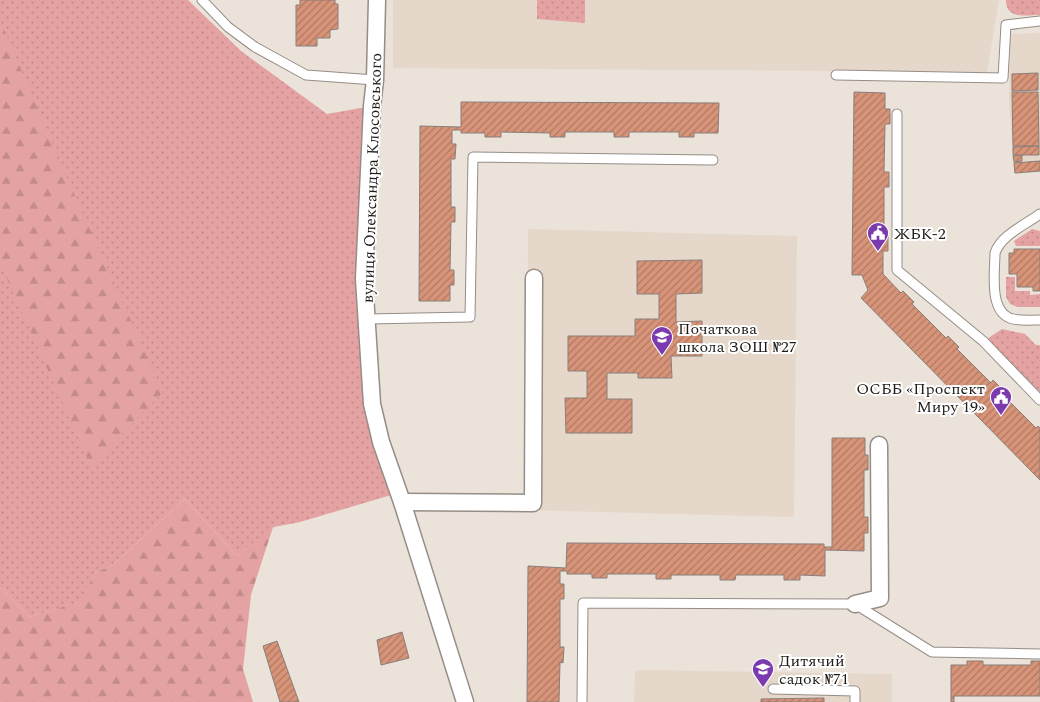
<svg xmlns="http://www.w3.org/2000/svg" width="1040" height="702" viewBox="0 0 1040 702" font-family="Spectral,serif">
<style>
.built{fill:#e5d7c9}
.grass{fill:url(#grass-dots)}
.forest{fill:url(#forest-firs)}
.building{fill:url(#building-hatch);stroke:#897e7a}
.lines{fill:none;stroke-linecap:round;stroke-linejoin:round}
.lane-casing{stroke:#958d86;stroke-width:11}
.street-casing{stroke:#958d86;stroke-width:19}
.lane{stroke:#fff;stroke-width:9}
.street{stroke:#fff;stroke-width:16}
.labels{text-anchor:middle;stroke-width:4;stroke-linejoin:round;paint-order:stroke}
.street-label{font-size:16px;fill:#1f1c19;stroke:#fff}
.poi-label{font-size:16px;fill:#1f1c19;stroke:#fff;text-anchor:start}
</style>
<defs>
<pattern id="grass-dots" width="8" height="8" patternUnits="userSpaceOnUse" patternTransform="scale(1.25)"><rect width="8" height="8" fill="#e5a2a2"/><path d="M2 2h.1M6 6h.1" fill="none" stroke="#c48b8b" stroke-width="1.8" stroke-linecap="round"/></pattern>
<pattern id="forest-firs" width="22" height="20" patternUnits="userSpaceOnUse" patternTransform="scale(1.25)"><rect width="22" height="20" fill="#e5a2a2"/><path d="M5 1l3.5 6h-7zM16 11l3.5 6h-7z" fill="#c48b8b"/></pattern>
<pattern id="building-hatch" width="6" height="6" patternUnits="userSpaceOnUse" patternTransform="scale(1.25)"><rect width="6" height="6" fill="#d89479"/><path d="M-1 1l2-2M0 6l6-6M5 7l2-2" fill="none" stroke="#af7862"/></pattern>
</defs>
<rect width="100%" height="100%" fill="#ebe2da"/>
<g class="built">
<polygon points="393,0 999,0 987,72 393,68"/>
<polygon points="1040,33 1040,172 1014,174 1009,100 1010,34"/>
<polygon points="528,229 797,236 794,517 527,510"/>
<polygon points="639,670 892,674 892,702 634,702 635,672"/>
</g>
<g class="grass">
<polygon points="0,0 188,0 241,51 327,114 372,106 372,404 398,493 300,522 274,527 237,556 185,499 113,565 96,572 80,602 30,617 0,587"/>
<polygon points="537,0 585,0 585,23 537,19"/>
<path d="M1006,0H1040V15C1026,15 1006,20 1006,0Z"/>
<polygon points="1032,229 1040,231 1040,246 1016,246 1014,241"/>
<polygon points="1006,277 1015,277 1015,291 1030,291 1030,295 1040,294 1040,307 1018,307 1010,304 1006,297"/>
<polygon points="1002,329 1025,334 1036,345 1040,345 1040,392 987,339"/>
</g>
<g class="forest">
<polygon points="0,20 78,203 163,392 91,466 0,263"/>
<polygon points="185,499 237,556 273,527 251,595 243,669 253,702 0,702 0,587 30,617 79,602 96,572 113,565"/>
</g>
<g class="building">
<polygon points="300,0 335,0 335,4 338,4 338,29 330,30 330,38 317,38 317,46 296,46 296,5 300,5"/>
<polygon points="1038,73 1038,90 1012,91 1012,74"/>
<polygon points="854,92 885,93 885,109 890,109 890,124 885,124 884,172 889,172 889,187 884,187 884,235 888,235 888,251 883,251 883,274 901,293 903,291 914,302 912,304 946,338 948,336 959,347 957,349 991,383 993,380 1004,391 1002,394 1036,428 1038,426 1040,428 1040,480 861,298 868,290 862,275 852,275"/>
<polygon points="1012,92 1038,92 1039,146 1013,146"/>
<polygon points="461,102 719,103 718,133 694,133 694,137 679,137 679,132 629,132 629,137 614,137 614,132 565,132 565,137 550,137 550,133 501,132 501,137 485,137 485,133 461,133 461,130 452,130 452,144 456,144 455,159 451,159 451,207 455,207 455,222 451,222 450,270 454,270 454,285 450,285 450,301 419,301 420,126 461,127"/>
<polygon points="1039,146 1039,155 1013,155 1013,147"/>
<polygon points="1022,155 1022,161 1014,162 1013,156"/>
<polygon points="1040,161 1040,171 1015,173 1014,163"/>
<polygon points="1014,249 1040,249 1040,291 1033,291 1033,287 1017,287 1017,274 1009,274 1009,253 1014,253"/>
<polygon points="702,260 702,293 676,294 676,322 702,321 702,356 671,356 672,378 638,378 638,373 607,373 607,399 632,399 632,433 566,433 565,398 587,398 587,371 568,371 568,336 635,336 635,319 659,319 659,294 637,294 637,261"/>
<polygon points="832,438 865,438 865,455 868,455 868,470 864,470 864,517 868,517 868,533 864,533 864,551 825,550 825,576 800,575 800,580 784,580 784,575 736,575 735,580 720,580 720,575 671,575 671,579 656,579 656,574 607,574 607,578 592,578 592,574 567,574 567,571 560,571 560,584 564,584 564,599 560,599 560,647 564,647 563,663 560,662 559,702 527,702 528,566 566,568 567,543 824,544 824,547 832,547"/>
<polygon points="402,632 409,658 381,665 377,640"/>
<polygon points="277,641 299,702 280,702 263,646"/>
<polygon points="967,661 983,661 983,665 1031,665 1031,661 1040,661 1040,696 954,696 954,702 951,702 951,665 967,665"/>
<polygon points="824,698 824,702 761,702 761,699"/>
</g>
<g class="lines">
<g class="lane-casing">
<g id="lane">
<polyline points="202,0 228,27 255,47 306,75 375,80"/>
<polyline points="836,75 1003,78 1006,25 1040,21"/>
<polyline points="897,114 897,270 983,341 1040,400"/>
<path d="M1040,214C1025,225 1001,235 995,253C995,272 988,313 1013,319C1021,321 1031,320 1040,320"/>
<polyline points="367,319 470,317 473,157 713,160"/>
<polyline points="773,689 855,691 855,702"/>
<polyline points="582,702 583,603 855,604 932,652 1040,654"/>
</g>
</g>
<g class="street-casing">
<g id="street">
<polyline points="377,0 375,80 372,106 364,279 372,404 381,442 402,502 465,702"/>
<polyline points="402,502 533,503 534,278"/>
<polyline points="855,604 880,598 879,445"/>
</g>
</g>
<use href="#lane" class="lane"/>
<use href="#street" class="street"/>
</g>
<defs>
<g id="civic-pin" transform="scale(1.125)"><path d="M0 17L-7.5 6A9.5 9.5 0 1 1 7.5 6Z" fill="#7b3aae" stroke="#fff"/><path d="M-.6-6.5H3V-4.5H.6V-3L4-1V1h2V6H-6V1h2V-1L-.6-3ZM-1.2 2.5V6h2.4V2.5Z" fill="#fff"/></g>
<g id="school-pin" transform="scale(1.125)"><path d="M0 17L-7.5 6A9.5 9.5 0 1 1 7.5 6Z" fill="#7b3aae" stroke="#fff"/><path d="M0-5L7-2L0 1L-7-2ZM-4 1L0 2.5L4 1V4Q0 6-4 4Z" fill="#fff"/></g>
</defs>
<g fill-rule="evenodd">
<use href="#civic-pin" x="878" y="233"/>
<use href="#school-pin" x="662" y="337"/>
<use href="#civic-pin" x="1001" y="397"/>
<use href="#school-pin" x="763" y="669"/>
</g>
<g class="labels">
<g class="street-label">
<text transform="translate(371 178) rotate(-88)" y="6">вулиця Олександра Клосовського</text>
</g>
<g class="poi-label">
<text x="894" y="239">ЖБК-2</text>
<text x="678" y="334">Початкова<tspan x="678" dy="18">школа ЗОШ №27</tspan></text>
<text x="985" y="394" text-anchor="end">ОСББ «Проспект<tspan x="985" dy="18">Миру 19»</tspan></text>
<text x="779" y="666">Дитячий<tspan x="779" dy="18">садок №71</tspan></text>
</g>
</g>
</svg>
